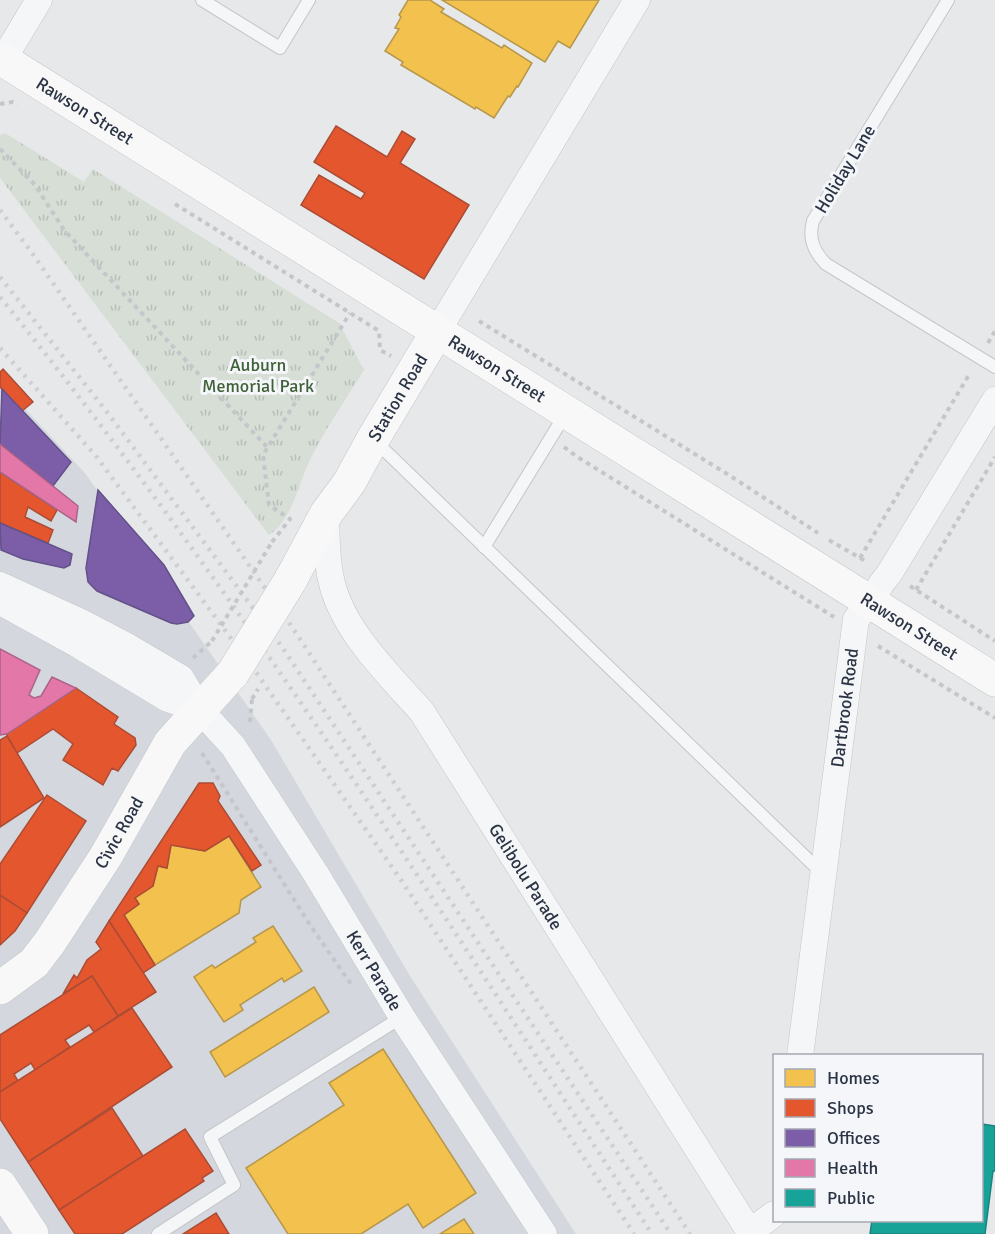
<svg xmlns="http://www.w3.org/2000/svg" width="995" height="1234" viewBox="0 0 995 1234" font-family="Signika,sans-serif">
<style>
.built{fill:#d4d7dd}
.park{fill:url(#park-tufts)}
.homes{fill:#f2c14e;stroke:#b6974b;stroke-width:1.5}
.shops{fill:#e4572e;stroke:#ac4c35;stroke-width:1.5}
.offices{fill:#7b5ea7;stroke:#63518a;stroke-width:1.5}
.health{fill:#e377a8;stroke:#ac638a;stroke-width:1.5}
.public{fill:#17a398;stroke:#1d827f;stroke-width:1.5}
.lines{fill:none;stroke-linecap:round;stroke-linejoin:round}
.lane-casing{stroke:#c4c6c8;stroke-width:14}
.street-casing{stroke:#c4c6c8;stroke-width:27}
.secondary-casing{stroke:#c4c6c8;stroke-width:34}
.path{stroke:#c5c6ca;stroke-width:4;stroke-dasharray:4.5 4.5;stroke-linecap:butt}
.lane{stroke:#f5f6f7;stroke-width:12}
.street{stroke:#f5f6f7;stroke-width:26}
.secondary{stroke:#f8f8f8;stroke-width:33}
.rail{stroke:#cecfd2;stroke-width:4.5;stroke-dasharray:3 6;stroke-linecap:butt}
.secondary-bridge-casing{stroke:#c4c6c8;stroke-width:34;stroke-linecap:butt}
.path-bridge{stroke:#c5c6ca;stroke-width:4;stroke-dasharray:4.5 4.5;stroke-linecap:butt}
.secondary-bridge{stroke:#f8f8f8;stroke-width:33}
.labels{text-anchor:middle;stroke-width:6;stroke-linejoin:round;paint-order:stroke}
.street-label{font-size:18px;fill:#2b3445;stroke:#f4f6f9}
.park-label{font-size:18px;fill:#3f6138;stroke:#f4f6f9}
</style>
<defs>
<pattern id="park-tufts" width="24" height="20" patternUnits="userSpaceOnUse" patternTransform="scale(1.5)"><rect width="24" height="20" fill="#d6ded6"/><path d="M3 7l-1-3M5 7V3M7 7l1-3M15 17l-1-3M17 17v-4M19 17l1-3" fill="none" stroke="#b8bfb9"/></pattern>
</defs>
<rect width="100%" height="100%" fill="#e6e8ea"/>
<polygon class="built" points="0,382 85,473 271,740 410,976 576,1234 0,1234"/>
<path class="park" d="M5,133L84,182L93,169L339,323L364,370C346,399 326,428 311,458C299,481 292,521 269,535L0,178V135Z"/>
<g class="homes">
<polygon points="408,0 430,0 444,9 441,12 502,48 504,45 532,63 518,87 517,86 510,97 508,96 494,118 476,107 475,109 401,65 403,62 385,51 399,29 395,28 401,17 399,15"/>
<polygon points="442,0 599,0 570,48 558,41 545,62"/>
<polygon points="229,836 261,887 241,900 239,913 155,965 124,915 139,904 135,898 153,886 158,866 167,868 171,845 205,851"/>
<polygon points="273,926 302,971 284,982 282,978 240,1005 243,1010 224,1022 194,977 212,965 215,968 256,942 253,938"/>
<polygon points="314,987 329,1012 225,1077 210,1052"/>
<polygon points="383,1049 476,1193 423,1228 408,1204 361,1234 288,1234 246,1168 344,1105 329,1083"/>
<polygon points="464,1219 474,1234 440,1234"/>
</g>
<g class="shops">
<polygon points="336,126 387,157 402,131 415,139 400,163 469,205 424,279 301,205 319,175 361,199 365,193 314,162"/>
<polygon points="3,369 33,402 22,411 0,387 0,372"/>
<polygon points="0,472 57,510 51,521 28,507 25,517 53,530 48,543 0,523"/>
<polygon points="76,688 118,717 114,724 135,738 136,745 118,771 112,768 103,785 63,760 73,744 53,729 17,753 7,736 7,734"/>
<polygon points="7,736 44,798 0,827 0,740"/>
<polygon points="199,783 213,783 220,796 218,801 261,865 252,871 229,836 205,851 171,845 167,868 158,866 153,886 135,898 139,904 124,915 155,965 143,973 109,921"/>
<polygon points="47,795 86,821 27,913 0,895 0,864"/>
<polygon points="0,895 27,913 15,931 0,945"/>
<polygon points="109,921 156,992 118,1016 92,976 63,994 74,975 77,978 87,960 101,949 96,942"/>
<polygon points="92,976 118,1016 94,1032 89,1025 65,1040 70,1047 35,1070 31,1063 14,1074 18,1081 0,1092 0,1035"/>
<polygon points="132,1008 172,1067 28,1162 0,1119 0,1092"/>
<polygon points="112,1108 143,1156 59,1210 28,1162"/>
<polygon points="185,1129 213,1171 202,1178 204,1181 122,1234 75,1234 59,1210"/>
<polygon points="216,1213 229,1234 183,1234"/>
</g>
<g class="offices">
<polygon points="2,389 71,462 53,486 0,444"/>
<polygon points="98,490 164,565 194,616 188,622 177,624 171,623 97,591 88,582 86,568"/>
<polygon points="0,523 72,554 70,565 64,568 23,559 1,550"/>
</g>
<g class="health">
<polygon points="0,444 78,506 76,522 0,472"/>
<polygon points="0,649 40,670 29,695 34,698 41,696 52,677 76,688 7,734 0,735"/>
</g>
<polygon class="public" points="982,1124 995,1126 995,1171 993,1171 985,1234 870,1234 872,1220 982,1220"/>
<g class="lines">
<g class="lane-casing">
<g id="lane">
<polyline points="202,0 280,48 309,0"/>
<path d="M948,0L813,221C808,239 814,252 826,264L995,367"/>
<polyline points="374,440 823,874"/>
<polyline points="484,547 566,413"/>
<polyline points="158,1234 234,1185 210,1137 402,1017"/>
</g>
</g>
<g class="street-casing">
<g id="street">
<polyline points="3,60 39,0"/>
<polyline points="437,332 637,0"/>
<path id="s1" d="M326,514C327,536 326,558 331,579C341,629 389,675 422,712L751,1234"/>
<path id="s2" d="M0,585L81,622L125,645L181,678L200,710L233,746L316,874L402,1017L544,1234"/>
<polyline points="6,605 80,646 168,699 200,710"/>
<path id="s3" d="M800,1056L856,619L871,602L881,584L889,574L995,400"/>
<polyline points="750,1232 774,1214"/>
</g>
</g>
<g class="secondary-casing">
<g id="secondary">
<path id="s4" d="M0,58L995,680"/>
<path id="s5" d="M290,581L326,514L349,483L373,439L437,332"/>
<path id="s6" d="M0,988L34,963L50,942L106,856L170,743L233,673"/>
<polyline points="0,1185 32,1234"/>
</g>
</g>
<g class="path">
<polyline points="0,104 13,102 17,105"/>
<polyline points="0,149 35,185 64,230 267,447"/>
<polyline points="175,204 379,331 380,350 391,356"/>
<polyline points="479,321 732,477 818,533"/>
<polyline points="988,343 995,331"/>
<polyline points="564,447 576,456 834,617"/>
<polyline points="829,540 867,562"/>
<polyline points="272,542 290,519 269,505 263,455 350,313"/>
<polyline points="860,558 970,373"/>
<polyline points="910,586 995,641"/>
<polyline points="916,590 995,457"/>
<polyline points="878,646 995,718"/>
<polyline points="193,658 212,641"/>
<polyline points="250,722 252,699"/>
<polyline points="202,753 308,922 353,987"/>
</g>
<use href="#lane" class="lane"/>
<use href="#street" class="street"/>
<use href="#secondary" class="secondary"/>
<g class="rail">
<polyline points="0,210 32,253 292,627 690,1234"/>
<polyline points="0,277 107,412 282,647 671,1234"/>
<path d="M0,297C240,593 444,916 652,1234"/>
<polyline points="0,348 96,456 258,675 401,880 634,1234"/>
</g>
<g class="secondary-bridge-casing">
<polyline id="secondary-bridge" points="233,673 290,581"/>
</g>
<g class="path-bridge">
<polyline points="212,641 272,542"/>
<polyline points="252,699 258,689"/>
</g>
<use href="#secondary-bridge" class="secondary-bridge"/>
</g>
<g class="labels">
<g class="street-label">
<text dy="6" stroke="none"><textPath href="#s4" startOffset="100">Rawson Street</textPath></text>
<text transform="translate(845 169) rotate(-59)" y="6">Holiday Lane</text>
<text dy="6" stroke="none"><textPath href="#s4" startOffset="586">Rawson Street</textPath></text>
<text dy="6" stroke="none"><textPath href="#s5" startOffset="213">Station Road</textPath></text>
<text dy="6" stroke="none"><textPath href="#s4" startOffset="1072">Rawson Street</textPath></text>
<text dy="6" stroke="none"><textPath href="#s3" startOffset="351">Dartbrook Road</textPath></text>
<text dy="6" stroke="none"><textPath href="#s6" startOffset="198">Civic Road</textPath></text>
<text dy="6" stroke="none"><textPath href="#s1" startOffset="423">Gelibolu Parade</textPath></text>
<text dy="6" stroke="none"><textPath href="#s2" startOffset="555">Kerr Parade</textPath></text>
</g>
<g class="park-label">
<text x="258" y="371">Auburn<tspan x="258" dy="21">Memorial Park</tspan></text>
</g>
</g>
<rect x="773" y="1054" width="210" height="168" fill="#f4f6f9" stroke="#a4a8b1" stroke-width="1.5"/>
<rect x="785" y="1069" width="30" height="18" fill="#f2c14e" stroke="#a4a8b1" stroke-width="1.5"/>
<text x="827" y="1084" font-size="18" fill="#2b3445">Homes</text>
<rect x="785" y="1099" width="30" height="18" fill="#e4572e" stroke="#a4a8b1" stroke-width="1.5"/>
<text x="827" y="1114" font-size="18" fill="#2b3445">Shops</text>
<rect x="785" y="1129" width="30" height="18" fill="#7b5ea7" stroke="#a4a8b1" stroke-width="1.5"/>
<text x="827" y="1144" font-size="18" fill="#2b3445">Offices</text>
<rect x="785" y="1159" width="30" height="18" fill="#e377a8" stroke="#a4a8b1" stroke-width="1.5"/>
<text x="827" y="1174" font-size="18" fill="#2b3445">Health</text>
<rect x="785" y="1189" width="30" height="18" fill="#17a398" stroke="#a4a8b1" stroke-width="1.5"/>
<text x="827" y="1204" font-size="18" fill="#2b3445">Public</text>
</svg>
